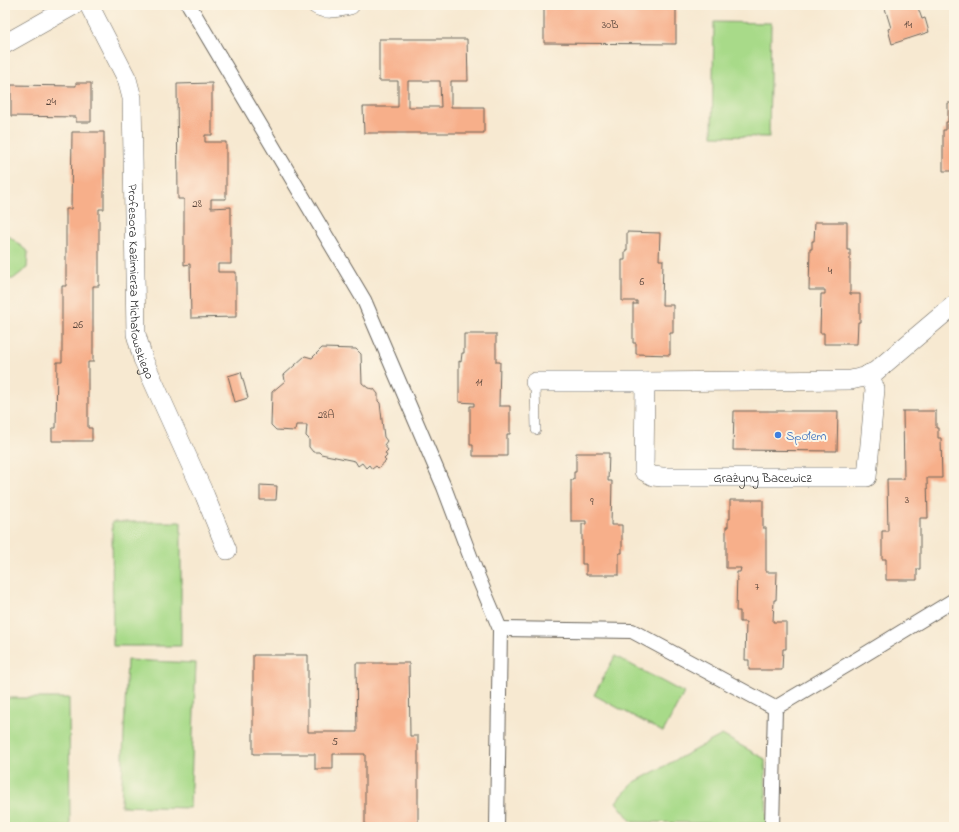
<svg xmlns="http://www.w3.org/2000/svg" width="959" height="832" viewBox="0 0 959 832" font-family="'Indie Flower',sans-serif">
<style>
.green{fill:#a8da89;stroke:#627b52}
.building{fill:#f7af8a;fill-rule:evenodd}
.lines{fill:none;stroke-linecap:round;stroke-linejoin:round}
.service-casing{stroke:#69645b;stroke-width:10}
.pedestrian-casing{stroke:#69645b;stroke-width:16}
.minor-casing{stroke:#69645b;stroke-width:20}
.service{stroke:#fff;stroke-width:9}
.pedestrian{stroke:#fff;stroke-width:14}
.minor{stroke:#fff;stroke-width:19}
.shop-dot{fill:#3f7fe0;stroke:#fcf5e5;stroke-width:1.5}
.labels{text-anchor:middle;stroke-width:4;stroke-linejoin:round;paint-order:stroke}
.number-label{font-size:11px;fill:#534138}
.street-label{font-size:13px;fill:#1c1c1c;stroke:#fcf5e5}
.shop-label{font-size:13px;fill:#366cbe;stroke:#fcf5e5;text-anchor:start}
</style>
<rect width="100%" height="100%" fill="#fcf5e5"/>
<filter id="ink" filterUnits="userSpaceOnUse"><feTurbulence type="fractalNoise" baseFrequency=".025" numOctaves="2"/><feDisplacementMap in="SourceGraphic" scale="8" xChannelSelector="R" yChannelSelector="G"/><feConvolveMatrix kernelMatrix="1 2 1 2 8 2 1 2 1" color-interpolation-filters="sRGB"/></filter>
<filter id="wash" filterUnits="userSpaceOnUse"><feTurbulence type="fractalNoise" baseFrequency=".012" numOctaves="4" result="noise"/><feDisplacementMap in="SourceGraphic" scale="16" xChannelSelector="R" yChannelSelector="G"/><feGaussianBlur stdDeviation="0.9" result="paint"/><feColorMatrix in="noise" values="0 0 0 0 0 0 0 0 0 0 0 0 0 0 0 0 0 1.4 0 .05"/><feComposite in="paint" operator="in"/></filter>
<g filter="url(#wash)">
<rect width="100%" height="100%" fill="#f7e9d1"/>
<g class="green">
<polygon points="714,22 771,23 769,137 712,136"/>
<polygon points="5,236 9,236 28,252 27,268 13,279 5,279"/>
<polygon points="112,522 181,522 181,646 113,646"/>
<polygon points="615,656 684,693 663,732 594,695"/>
<polygon points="127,660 196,663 190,808 121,806"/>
<polygon points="5,698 69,698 70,827 5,827"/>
<polygon points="722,735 765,759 767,824 632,822 616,802 633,783"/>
</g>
<g id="blocks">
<g class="building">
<polygon points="544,5 676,5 676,44 544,43"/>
<polygon points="884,5 917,5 922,19 925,18 929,32 892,44 888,29 891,28"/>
<path d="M379,39H467L468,81H451V107H484V133H364L363,107H398V81H379ZM408,81H440L441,107H408Z"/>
<polygon points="76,83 91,83 91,122 76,122 76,117 11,116 11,85 76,86"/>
<polygon points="212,83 212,135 205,135 205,142 226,142 226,199 211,199 211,208 231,207 231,264 218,264 218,272 236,272 236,317 191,318 190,264 184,265 184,199 178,199 177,84"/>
<polygon points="948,103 954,103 954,171 943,171 943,130 946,130 946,122 948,122"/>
<polygon points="72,132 104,132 104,209 99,209 99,286 93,286 93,362 88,362 88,428 92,428 92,441 52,441 52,428 56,428 57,362 62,362 62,286 66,286 66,209 71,209"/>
<polygon points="815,222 847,222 847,250 850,250 850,294 860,294 860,322 858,322 857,344 824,344 824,333 820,333 821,294 825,294 825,290 809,290 810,249 812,249 812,241 814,241"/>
<polygon points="627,232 660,233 659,260 663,260 662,305 673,305 673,333 670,333 670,355 636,354 636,343 633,343 633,304 637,304 637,301 622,301 622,260 625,260 625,251 627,251"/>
<polygon points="464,334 496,334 496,362 500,362 499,406 510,406 510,434 507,434 507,456 473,456 473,445 470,445 470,406 474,406 474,403 459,402 459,361 461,362 462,353 464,353"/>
<polygon points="322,348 356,349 361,354 362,383 368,388 374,389 378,394 378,401 380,403 384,437 387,441 384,445 388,450 385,453 387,456 384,459 386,461 378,468 376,466 372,469 369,465 366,468 362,463 358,466 355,461 321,454 319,452 313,452 309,447 309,439 306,436 307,425 296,425 295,431 276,430 271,425 272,392 285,381 284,375 305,356 312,358"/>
<polygon points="241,372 248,398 235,402 228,376"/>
<polygon points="734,411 838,411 837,451 733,450"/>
<polygon points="903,411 936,411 936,428 938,428 938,438 941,438 942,478 927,478 928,518 920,518 920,569 917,569 917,580 886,580 886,559 882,559 882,531 888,531 887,479 904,479"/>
<polygon points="576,453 609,453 608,481 612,481 611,525 622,525 622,553 619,553 619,575 586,575 586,564 582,564 582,524 586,524 586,521 571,521 571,480 574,480 574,472 576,472"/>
<polygon points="260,485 277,486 276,500 260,500"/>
<polygon points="730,500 763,500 763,528 766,528 766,572 777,572 776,600 774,600 773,622 786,622 786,649 783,649 782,670 749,670 749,660 745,660 746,622 740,622 740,611 736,611 737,572 740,572 741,568 726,568 726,527 728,527 728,519 730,519"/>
<polygon points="253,655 308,655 308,732 357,732 356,663 409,663 410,736 418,736 418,827 365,827 365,754 333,754 333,769 315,769 315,754 253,754"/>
</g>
</g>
</g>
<g filter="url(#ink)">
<use href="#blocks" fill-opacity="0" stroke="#69645b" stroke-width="1"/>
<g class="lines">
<g class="service-casing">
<polyline id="service" points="535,382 536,430"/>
</g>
<g class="pedestrian-casing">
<g id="pedestrian">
<polyline points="189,5 364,300 444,487 478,577 500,629 497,827"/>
<polyline points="500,629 632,631 775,708"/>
<polyline points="772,827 775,708 859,658 954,600"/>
</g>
</g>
<g class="minor-casing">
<g id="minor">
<path id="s1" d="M89,5L127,79L132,98L136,334L143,359L205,496L227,550"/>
<path d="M317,5C326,11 340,7 350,5"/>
<polyline points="5,44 74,5"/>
<polyline points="535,382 645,382 851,380 864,377 876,371 954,305"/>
<path id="s2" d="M645,382L644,471L653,476L662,477H867L875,389L869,374"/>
</g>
</g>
<use href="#service" class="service"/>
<use href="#pedestrian" class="pedestrian"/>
<use href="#minor" class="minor"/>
</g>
</g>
<circle class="shop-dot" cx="778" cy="435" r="4"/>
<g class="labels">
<g class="number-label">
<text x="610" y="28">30B</text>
<text x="908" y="28">14</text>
<text x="51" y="105">24</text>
<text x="197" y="207">28</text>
<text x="830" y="274">4</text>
<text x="642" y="285">6</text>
<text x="78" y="328">26</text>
<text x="479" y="386">11</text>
<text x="326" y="418">28A</text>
<text x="907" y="503">3</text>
<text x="592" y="505">9</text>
<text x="757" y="590">7</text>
<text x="335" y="745">5</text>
</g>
<g class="street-label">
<text dy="5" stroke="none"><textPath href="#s1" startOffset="287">Profesora Kazimierza Michałowskiego</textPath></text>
<text dy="5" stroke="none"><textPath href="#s2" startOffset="209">Grażyny Bacewicz</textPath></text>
</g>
<g class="shop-label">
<text x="786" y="440">Społem</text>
</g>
</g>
<rect width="959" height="832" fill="none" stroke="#fcf5e5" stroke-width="20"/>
</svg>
